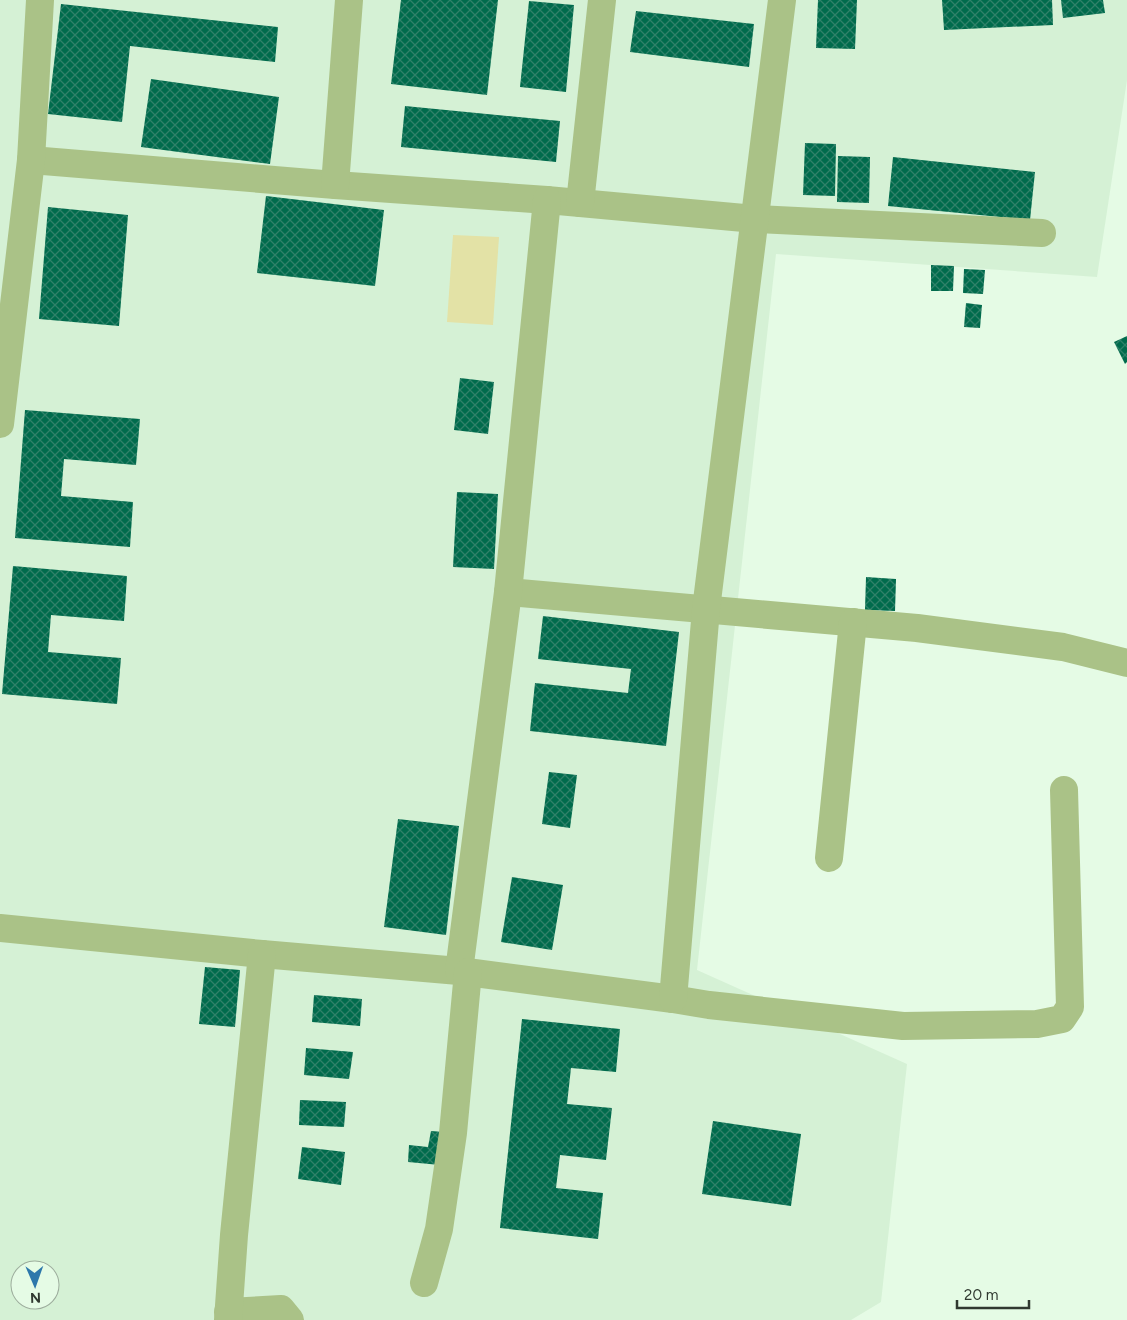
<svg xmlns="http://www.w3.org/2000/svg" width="1127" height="1320" viewBox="0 0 1127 1320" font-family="Figtree,sans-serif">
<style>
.built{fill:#d5f1d5;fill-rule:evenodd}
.green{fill:#e3e2a6}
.building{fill:url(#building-cross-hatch)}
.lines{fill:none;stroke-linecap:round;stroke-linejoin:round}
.minor{stroke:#aac287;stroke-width:28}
</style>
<defs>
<pattern id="building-cross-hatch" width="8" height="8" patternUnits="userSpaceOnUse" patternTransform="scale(1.25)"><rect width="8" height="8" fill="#006b4c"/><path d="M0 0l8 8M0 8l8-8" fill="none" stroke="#308169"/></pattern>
</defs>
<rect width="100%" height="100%" fill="#e5fbe5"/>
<path class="built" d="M0,0H1127V80L1097,277L776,254L697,970L907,1064L881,1302L851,1320H0ZM20,1270H50V1300H20Z"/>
<polygon class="green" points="453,235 499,237 493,325 447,322"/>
<g class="building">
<polygon points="401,0 498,0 487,95 391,84"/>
<polygon points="818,0 857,0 855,49 816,48"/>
<polygon points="942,0 1052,0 1053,25 944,30"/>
<polygon points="1061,0 1103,0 1105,13 1063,18"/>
<polygon points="529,1 574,5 566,92 520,87"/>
<polygon points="61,4 278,27 275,62 130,46 122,122 48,114"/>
<polygon points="636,11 754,24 749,67 630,52"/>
<polygon points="151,79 279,97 270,164 141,147"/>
<polygon points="405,106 560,121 556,162 401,147"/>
<polygon points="805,143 836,144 835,196 803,195"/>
<polygon points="838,156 870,157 869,203 837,202"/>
<polygon points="893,157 1035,172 1030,220 888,206"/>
<polygon points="266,196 384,210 375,286 257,273"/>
<polygon points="48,207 128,215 119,326 39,319"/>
<polygon points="931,265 954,266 953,291 931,291"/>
<polygon points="964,269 985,270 983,294 963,293"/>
<polygon points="966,303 982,305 980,328 964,327"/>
<polygon points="1127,336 1127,362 1125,364 1114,342"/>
<polygon points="460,378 494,382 488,434 454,430"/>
<polygon points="25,410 140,419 136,465 64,459 61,496 133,502 130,547 15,538"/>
<polygon points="457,492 498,494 494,569 453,567"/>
<polygon points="13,566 127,576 124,621 51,615 48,652 121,658 117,704 2,694"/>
<polygon points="866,577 896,579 895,611 865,610"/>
<polygon points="543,616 679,632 666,746 530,731 535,683 628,693 631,669 538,659"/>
<polygon points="549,772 577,775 570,828 542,824"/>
<polygon points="398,819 459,826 446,935 384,927"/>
<polygon points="512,877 563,885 552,950 501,942"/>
<polygon points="205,967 240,970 235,1027 199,1024"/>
<polygon points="314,995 362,999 360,1026 312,1022"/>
<polygon points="522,1019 620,1029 616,1072 571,1068 567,1104 612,1108 606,1160 560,1155 556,1188 603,1193 598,1239 500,1228"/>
<polygon points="306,1048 353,1052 349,1079 304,1075"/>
<polygon points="300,1100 346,1102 344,1127 299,1125"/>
<polygon points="713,1121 801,1134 791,1206 702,1194"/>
<polygon points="431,1131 444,1132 440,1165 408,1162 409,1145 428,1147"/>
<polygon points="302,1147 345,1152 341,1185 298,1179"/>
</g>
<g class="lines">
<g class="minor">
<polyline points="31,160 335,185 547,200 755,219 1042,233"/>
<polyline points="335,185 349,0"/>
<polyline points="580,203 602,0"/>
<polyline points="0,424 31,160 40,0"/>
<polyline points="508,592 917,628 1063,647 1127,663"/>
<polyline points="829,858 853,622"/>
<polyline points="0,928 262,954 459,971 673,999 709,1005 903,1026 1037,1024 1062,1019 1070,1007 1064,790"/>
<polyline points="459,971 508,592 547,200"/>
<polyline points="673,999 706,609 782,0"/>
<polyline points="424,1283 439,1229 453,1133 468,972"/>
<polyline points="228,1312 281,1309 290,1320"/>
<polyline points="228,1320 234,1235 262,954"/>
</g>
</g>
<g transform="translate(35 1285) rotate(178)"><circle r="24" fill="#e5fbe5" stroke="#9dad9d"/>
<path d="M0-4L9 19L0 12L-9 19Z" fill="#2d78ab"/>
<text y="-8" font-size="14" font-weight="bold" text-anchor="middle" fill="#303930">N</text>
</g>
<path d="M957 1300v8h72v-8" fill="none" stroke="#303930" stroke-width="2.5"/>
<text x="964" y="1300" font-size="15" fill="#303930" stroke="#e5fbe5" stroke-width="4" paint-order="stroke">20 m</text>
</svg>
